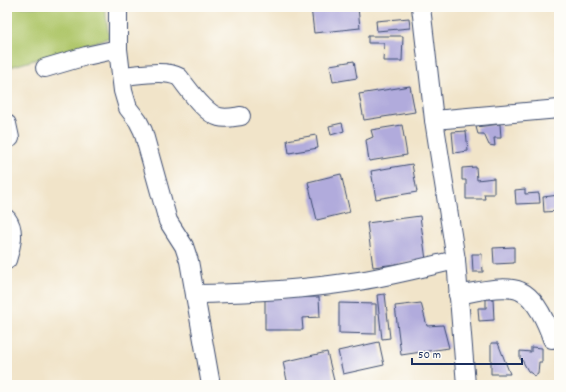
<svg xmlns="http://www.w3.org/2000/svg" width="566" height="392" viewBox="0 0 566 392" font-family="Dekko,sans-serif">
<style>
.green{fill:#b0c76c;stroke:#667b65}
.building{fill:#b1abdc}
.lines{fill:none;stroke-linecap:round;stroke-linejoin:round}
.minor-casing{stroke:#3b4a6e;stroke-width:20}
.minor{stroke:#fff;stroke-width:18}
</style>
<rect width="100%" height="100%" fill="#fdfcf7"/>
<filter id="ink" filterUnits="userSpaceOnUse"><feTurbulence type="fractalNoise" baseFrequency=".025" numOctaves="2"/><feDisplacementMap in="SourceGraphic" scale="8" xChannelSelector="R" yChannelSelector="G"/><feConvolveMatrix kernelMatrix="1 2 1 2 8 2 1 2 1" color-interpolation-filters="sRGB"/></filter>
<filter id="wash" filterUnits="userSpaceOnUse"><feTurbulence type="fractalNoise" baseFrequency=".012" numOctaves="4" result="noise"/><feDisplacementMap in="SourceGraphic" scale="16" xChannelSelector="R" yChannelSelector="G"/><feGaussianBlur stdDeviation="0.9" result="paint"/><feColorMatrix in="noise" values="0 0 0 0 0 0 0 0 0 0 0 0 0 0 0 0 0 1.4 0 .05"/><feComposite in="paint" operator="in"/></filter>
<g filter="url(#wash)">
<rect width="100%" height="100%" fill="#f1e4c9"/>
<polygon class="green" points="7,7 105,7 109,38 7,68"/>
<g id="blocks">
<g class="building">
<polygon points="311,7 358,7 360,28 314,33"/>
<polygon points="409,18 410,28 377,31 376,21"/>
<polygon points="368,36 403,36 402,61 383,61 384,43 368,43"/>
<polygon points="354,61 357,78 333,82 330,65"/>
<polygon points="410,86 415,112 364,120 359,94"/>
<polygon points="342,123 344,131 331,135 329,126"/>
<polygon points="500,124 501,138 494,138 495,146 489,145 484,134 478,134 476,127"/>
<polygon points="402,125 407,155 369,161 366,140 373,137 371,130"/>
<polygon points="466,131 468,151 454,153 452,132"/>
<polygon points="316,135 318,148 289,153 287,140"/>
<polygon points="412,164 417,192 376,199 371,171"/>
<polygon points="476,167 477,180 494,178 494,194 484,194 485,199 466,199 466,180 462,180 462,168"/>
<polygon points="341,174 350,212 317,220 308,182"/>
<polygon points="525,189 525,194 539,193 540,203 516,204 515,190"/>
<polygon points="559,195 559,211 544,212 543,197"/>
<polygon points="420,216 426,260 373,267 367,223"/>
<polygon points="514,247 514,263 494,264 493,248"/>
<polygon points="472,254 482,254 483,272 473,272"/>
<polygon points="385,294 390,338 382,339 377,295"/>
<polygon points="319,297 320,317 302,318 303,330 265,330 265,298"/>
<polygon points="486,299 493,299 494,320 479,321 478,308 486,308"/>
<polygon points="339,303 376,304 376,334 339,333"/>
<polygon points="421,303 427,326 443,325 449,348 401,355 395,306"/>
<polygon points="379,342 384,365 343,374 338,351"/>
<polygon points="491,343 498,343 510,374 491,374"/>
<polygon points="531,347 542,348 542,362 539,362 538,374 535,376 528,371 522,360 520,359 520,351 531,352"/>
<polygon points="327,352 335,385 288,385 283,362"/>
</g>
</g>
</g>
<g filter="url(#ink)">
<use href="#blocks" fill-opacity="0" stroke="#3b4a6e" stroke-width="1"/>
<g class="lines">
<g class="minor-casing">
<g id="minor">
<polyline points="118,7 118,49 123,91 128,108 138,121 143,131 168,221 184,246 189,261 211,385"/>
<polyline points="421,7 434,120 456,260 466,385"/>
<polyline points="45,68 86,56 118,49"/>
<path d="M122,76C138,75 165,69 179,77C188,88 204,113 219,117C226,119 234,117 241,116"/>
<polyline points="434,120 559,109"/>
<polyline points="7,124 10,138"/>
<path d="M7,219C16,231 11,247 7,260"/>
<path d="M195,294C247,293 300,290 352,282C387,277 421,268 456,260"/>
<path d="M458,295C475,292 505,284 520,291C536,298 547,324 552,339"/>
</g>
</g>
<use href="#minor" class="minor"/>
</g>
</g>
<rect width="566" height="392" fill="none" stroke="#fdfcf7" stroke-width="24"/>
<path d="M412 358v6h110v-6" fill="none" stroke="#1b2f5e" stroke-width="2"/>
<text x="418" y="358" font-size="12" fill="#1b2f5e" stroke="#fdfcf7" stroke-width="3" paint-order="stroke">50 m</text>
</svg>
